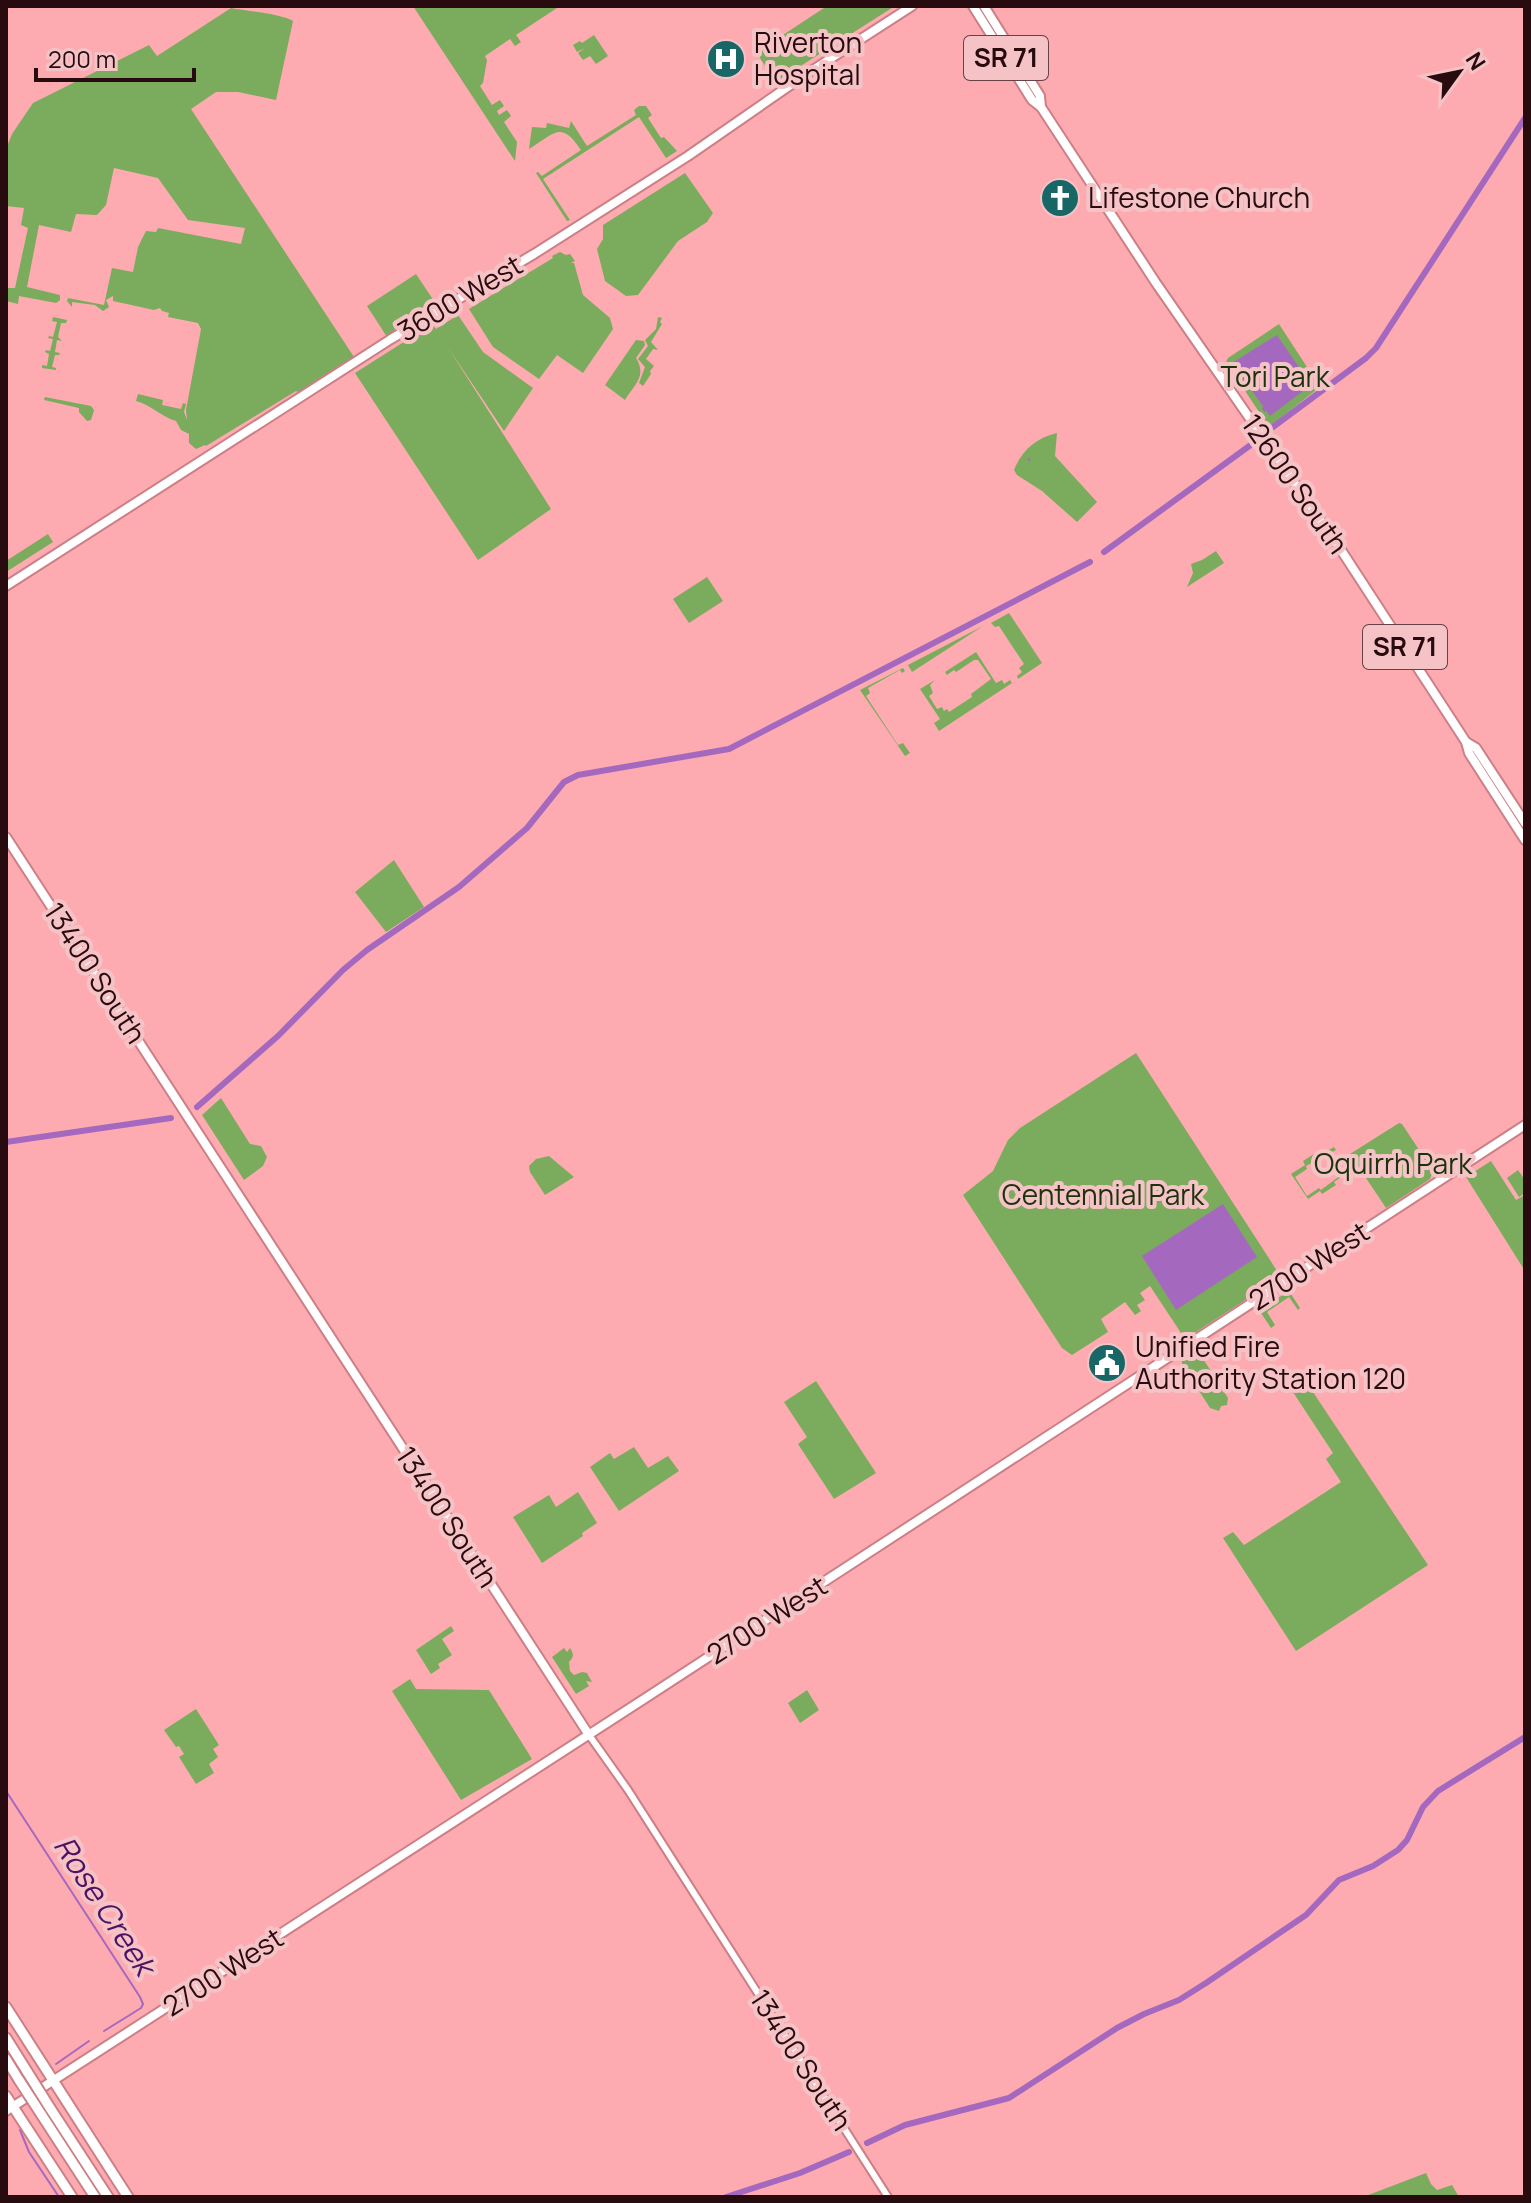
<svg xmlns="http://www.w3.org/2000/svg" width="1531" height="2203" viewBox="0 0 1531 2203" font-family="Manrope,sans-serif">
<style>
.green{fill:#7bab5d}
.water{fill:#a469bf}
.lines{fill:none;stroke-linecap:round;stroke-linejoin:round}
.stream{stroke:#a469bf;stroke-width:2}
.canal{stroke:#a469bf;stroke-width:6}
.minor-casing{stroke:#cc7f85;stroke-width:10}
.major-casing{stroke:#cc7f85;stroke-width:12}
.highway-casing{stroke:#cc7f85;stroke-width:13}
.minor{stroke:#fff;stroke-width:6}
.major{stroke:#fff;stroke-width:8}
.highway{stroke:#fff;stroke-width:9}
.highway-bridge-casing{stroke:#cc7f85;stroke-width:13;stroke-linecap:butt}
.highway-bridge{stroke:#fff;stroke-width:9}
.labels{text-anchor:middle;stroke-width:8;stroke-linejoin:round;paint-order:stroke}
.shield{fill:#f5c3c6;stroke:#664246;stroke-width:2}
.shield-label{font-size:26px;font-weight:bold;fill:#280b0f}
.poi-label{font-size:28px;fill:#280b0f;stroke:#f5c3c6;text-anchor:start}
.street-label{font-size:28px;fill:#280b0f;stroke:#f5c3c6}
.park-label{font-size:28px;fill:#1c320c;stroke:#f5c3c6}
.water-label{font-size:30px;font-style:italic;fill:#4d1363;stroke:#f5c3c6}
</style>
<rect width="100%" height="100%" fill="#fdabb1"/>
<g class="green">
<polygon points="413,6 560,6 516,35 521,42 515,46 510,39 485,56 487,60 483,83 480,86 492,105 500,100 504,106 497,111 499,115 507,110 511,116 504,122 517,142 515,161"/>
<polygon points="827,6 895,6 777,81 775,81 760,58 760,50"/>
<path d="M231,8C246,11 283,14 293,21L276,100L238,92H216L191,109L354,357L298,392L296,391L206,446L205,445L196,449L189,443V434L181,430L176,421C162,417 151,405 136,401L138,394L163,400L162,405L181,409L183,403L186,404L184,412L187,420L186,410L201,329L198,323L168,317L169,313L162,311L160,308L154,310L113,301V296L106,300L109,307L103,311L95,305L72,302V307L67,301L68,298L104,305L112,268L133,272L138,247L146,231L156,232L158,228L241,244L245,228L188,220L158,178L114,168L106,205L97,215L76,214L71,232L39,225L27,287L60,295V300L56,303L19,296L18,304L6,301V288H15L28,228L21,225L24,208L6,206V149L12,134L33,103L149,45L157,56Z"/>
<polygon points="594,35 608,56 596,64 590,56 583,60 578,53 585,48 577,52 573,45 580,41 582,43"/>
<path d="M639,106H646L652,115L648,118L661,138L664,137L677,151L666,158L639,117L543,179L570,220L567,221L536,173L538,172L542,176L581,150C561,120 555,133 529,149L532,127L546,128L547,123L569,128L571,121L587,146L636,115L634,110Z"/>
<polygon points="685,173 713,213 707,222 678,241 638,295 626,296 605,281 597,249 603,239 603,225"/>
<polygon points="560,252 566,255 570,254 575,261 571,263 574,263 583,295 610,318 613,329 583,373 557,355 539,379 493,347 469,309 553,258 552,256"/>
<polygon points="416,274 436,304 387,337 367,306"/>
<polygon points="458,315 483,352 533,388 504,431 447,346 551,509 478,560 355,373 432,324 436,329"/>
<polygon points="53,317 67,320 66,323 61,323 58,337 62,341 57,340 55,352 60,353 59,355 55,355 52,367 56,368 56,370 42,368 42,365 47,366 49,354 45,352 46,350 50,351 53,339 48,338 49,336 53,337 57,322 52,321"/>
<polygon points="658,317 662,318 660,322 662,324 651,342 658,350 653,349 646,359 654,366 650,371 651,374 643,386 639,383 645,367 638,359 648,346 645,340 656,329"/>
<polygon points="1279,324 1320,387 1269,427 1226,362 1228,358"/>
<path d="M636,340L644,341L645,345L636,358C647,376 635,384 625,400L605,385Z"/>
<polygon points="45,397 91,406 94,410 91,420 87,421 79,412 79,408 44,400"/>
<path d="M1057,433L1055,456L1097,502L1077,522L1042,491L1017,475L1014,470C1022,450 1036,438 1057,433Z"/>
<polygon points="48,534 53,542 6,572 6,561"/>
<polygon points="1216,551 1224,563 1187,587 1193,573 1191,564 1202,560"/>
<polygon points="707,577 723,601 689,623 673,599"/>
<polygon points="1009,613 1042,663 1018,679 1017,676 1022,672 1019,668 1024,664 999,626 995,627 991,623"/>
<polygon points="983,626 912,672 908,665"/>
<polygon points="976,652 996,683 1002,680 1004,684 1010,680 1012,683 939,731 934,723 940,719 920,689 935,680 930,685 933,693 929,696 937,709 942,707 944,711 947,709 949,712 972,697 971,694 991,679 978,660 974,660 956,672 954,670 947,675 945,672"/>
<polygon points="903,668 905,671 902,673 900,670 868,688 870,693 866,696 898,745 903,743 910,753 905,756 860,690"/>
<polygon points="394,860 424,907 386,932 355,892"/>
<polygon points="1136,1053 1281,1277 1185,1339 1150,1286 1140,1293 1145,1300 1137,1305 1141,1311 1135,1315 1125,1302 1101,1319 1108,1332 1072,1355 1062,1348 963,1195 993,1171 1008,1140 1020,1128"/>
<polygon points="221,1098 250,1144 261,1146 267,1157 263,1166 244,1180 202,1115"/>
<polygon points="1399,1123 1402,1124 1433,1171 1430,1179 1386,1208 1350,1154"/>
<polygon points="1334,1147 1336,1150 1306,1166 1307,1169 1295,1177 1307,1196 1319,1188 1321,1190 1349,1169 1350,1171 1334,1182 1336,1185 1322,1194 1320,1191 1308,1199 1291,1174 1305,1165 1303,1161 1314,1154 1317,1157"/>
<polygon points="549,1156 574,1177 545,1195 530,1172 529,1166 536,1159"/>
<polygon points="1491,1161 1516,1200 1525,1195 1525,1271 1466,1177"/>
<polygon points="1518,1170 1525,1180 1525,1193 1519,1197 1507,1178"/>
<polygon points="1289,1291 1300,1308 1298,1310 1289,1297 1267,1312 1275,1325 1271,1328 1259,1310"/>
<polygon points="1197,1352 1200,1354 1228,1398 1227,1405 1221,1406 1219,1411 1210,1408 1182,1364 1182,1361"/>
<polygon points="1303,1377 1428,1565 1296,1651 1223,1538 1233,1532 1244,1545 1341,1482 1326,1459 1333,1453 1289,1386"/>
<polygon points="816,1381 876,1473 834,1499 798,1444 807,1437 784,1402"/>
<polygon points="634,1447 648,1468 668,1456 679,1471 619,1511 590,1467 610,1453 614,1459"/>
<polygon points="578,1492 597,1523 582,1533 583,1536 542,1563 513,1517 549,1495 556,1507"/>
<polygon points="451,1626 454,1631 442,1639 452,1655 438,1664 440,1668 431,1674 416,1650"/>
<path d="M564,1648L567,1652L570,1648C574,1654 574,1657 569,1662L570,1671L574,1675L582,1672L587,1673L592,1682L586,1681L589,1686L576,1694L552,1657Z"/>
<polygon points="410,1679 416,1689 489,1690 532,1759 461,1800 392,1691"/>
<polygon points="807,1690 819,1710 800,1723 788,1703"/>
<polygon points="196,1709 219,1745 213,1749 218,1757 209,1764 214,1773 196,1784 179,1757 184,1754 179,1746 176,1747 164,1730"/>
<polygon points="1426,2173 1431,2184 1437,2190 1452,2185 1459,2197 1386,2197 1385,2195 1378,2197 1363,2197"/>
</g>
<g class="water">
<polygon points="1277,335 1311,385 1270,416 1232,363"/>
<polygon points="1223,1204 1257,1257 1176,1310 1142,1256"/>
</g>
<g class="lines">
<g class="stream">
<polyline points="1263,408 1265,411"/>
<polyline points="1029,460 1029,459"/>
<polyline points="713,1640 715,1640"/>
<polyline points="6,1791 140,1997 143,2004 141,2008 104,2031"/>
<polyline points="56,2064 89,2041"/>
<polyline points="20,2130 29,2152 59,2197"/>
</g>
<g class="canal">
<polyline points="1273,427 1366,358 1376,348 1525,118"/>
<polyline points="1104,552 1252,444"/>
<polyline points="197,1107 278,1036 343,970 367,950 459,887 527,828 564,782 578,775 729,749 1090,562"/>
<polyline points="6,1142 171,1118"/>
<polyline points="867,2143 905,2125 1009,2098 1117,2028 1144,2014 1179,2000 1206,1983 1306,1915 1339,1880 1373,1866 1398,1850 1407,1840 1423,1807 1438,1791 1525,1737"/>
<polyline points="726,2197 800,2173 849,2152"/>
</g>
<g class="minor-casing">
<polyline id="minor" points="589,1735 628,1790 888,2197"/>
</g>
<g class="major-casing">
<g id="major">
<polyline points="973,6 1032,100 1041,107 1156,283 1343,553 1466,742 1469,753 1525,840"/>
<polyline points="984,6 1040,96 1041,107"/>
<polyline points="6,586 391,339 534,254 688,156 802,77 912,6"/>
<polyline points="1466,742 1476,748 1525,823"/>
<polyline points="6,837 589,1735"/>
<polyline points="6,2111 644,1699 1525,1125"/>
</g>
</g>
<g class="highway-casing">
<g id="highway">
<polyline points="6,2007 128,2197"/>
<polyline points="6,2038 28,2073"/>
<polyline points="6,2059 19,2080"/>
<polyline points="6,2096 72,2197"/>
<polyline points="50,2108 108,2197"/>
<polyline points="41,2114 95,2197"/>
</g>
</g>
<use href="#minor" class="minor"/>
<use href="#major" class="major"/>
<use href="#highway" class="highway"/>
<g class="highway-bridge-casing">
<g id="highway-bridge">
<polyline points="28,2073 50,2108"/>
<polyline points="19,2080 41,2114"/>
</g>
</g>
<use href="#highway-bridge" class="highway-bridge"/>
</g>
<defs>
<g id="hospital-disc" transform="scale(2)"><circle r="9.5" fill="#186666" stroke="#f5c3c6"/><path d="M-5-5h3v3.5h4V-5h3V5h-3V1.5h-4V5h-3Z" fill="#fff"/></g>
<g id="church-disc" transform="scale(2)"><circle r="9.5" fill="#186666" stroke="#f5c3c6"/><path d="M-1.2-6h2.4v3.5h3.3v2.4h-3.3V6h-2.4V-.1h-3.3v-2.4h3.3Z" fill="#fff"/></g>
<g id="civic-disc" transform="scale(2)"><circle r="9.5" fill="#186666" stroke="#f5c3c6"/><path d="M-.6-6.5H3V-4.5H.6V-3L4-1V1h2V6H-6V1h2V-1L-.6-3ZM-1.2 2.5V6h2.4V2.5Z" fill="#fff"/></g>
</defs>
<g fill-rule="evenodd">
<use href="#hospital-disc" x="726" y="59"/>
<use href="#church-disc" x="1060" y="198"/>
<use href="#civic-disc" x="1107" y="1363"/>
</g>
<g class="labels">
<g class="shield">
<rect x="964" y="36" width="84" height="44" rx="6"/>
<rect x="1363" y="625" width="84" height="44" rx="6"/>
</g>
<g class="shield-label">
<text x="1006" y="67">SR 71</text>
<text x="1405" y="656">SR 71</text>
</g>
<g class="poi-label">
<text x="754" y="53">Riverton<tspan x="754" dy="32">Hospital</tspan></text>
<text x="1088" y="208">Lifestone Church</text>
<text x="1135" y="1357">Unified Fire<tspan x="1135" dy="32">Authority Station 120</tspan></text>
</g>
<g class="street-label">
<text transform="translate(460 298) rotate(-31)" y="10">3600 West</text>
<text transform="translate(1295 484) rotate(55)" y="10">12600 South</text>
<text transform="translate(95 973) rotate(57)" y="10">13400 South</text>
<text transform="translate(1309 1266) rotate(-33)" y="10">2700 West</text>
<text transform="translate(447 1517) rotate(57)" y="10">13400 South</text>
<text transform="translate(767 1620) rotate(-33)" y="10">2700 West</text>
<text transform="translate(223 1972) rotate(-33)" y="10">2700 West</text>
<text transform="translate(801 2060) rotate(57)" y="10">13400 South</text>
</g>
<g class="park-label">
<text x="1275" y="387">Tori Park</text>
<text x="1393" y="1174">Oquirrh Park</text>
<text x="1103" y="1205">Centennial Park</text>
</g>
<g class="water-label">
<text transform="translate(104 1906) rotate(57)" y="10">Rose Creek</text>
</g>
</g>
<rect width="1531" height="2203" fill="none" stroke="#280b0f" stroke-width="16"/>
<g transform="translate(1459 72) rotate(57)" stroke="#f5c3c6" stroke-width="6" paint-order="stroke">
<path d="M0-6L14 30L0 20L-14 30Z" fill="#280b0f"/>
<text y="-12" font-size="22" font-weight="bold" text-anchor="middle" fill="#280b0f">N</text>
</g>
<path d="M36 68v12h158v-12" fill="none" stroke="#280b0f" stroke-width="4"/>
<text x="48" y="68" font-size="24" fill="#280b0f" stroke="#f5c3c6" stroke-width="6" paint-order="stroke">200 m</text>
</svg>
